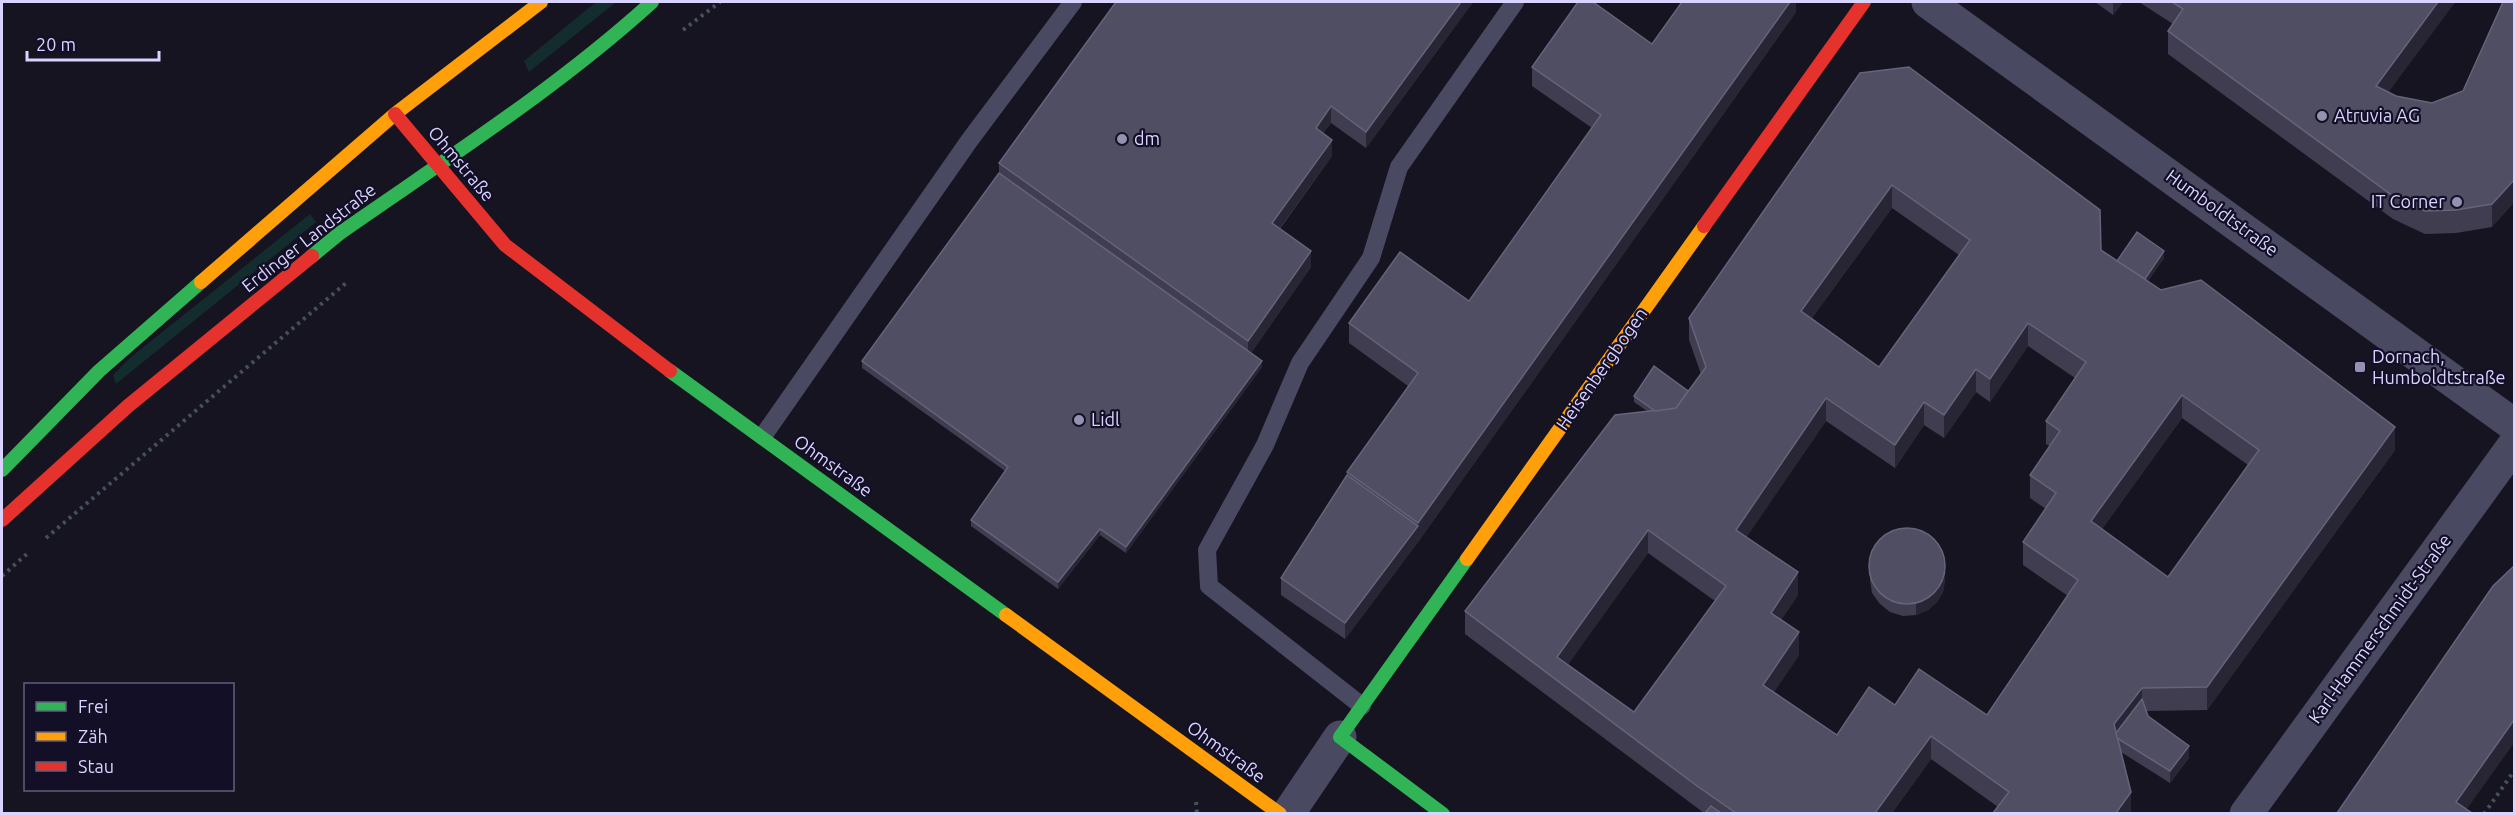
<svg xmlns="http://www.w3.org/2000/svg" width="2516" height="815" viewBox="0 0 2516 815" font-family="Ubuntu,sans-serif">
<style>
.green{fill:#132c2d}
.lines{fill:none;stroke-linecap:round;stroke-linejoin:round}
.path{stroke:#44505f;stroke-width:4;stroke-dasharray:3 4.5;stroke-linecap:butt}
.lane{stroke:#4a4962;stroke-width:18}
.street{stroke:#4a4962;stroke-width:33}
.fast{stroke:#30b455;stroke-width:14}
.slow{stroke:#ff9f0a;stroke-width:14}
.jam{stroke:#e5322d;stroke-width:14}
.wall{fill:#403d50;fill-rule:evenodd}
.shaded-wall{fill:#282635}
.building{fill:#504e63;stroke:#66637b;stroke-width:1.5;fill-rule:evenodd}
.poi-dot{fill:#9591b1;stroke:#130f26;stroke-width:2}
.labels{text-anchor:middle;stroke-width:4.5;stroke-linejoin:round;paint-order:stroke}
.poi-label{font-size:18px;fill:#d9d4ff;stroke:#130f26;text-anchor:start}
.street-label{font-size:18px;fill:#d9d4ff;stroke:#130f26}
</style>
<rect width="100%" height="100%" fill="#161421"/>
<g class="green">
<polygon points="596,2 616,2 529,72 524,61"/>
<polygon points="310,214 316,222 116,384 113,375 131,357"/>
</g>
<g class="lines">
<g class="path">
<polyline points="683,30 720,2"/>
<polyline points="46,538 346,283"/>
<polyline points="2,576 28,553"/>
<polyline points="1196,802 1197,814"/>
<polyline points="2484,814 2514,771"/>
</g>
<g class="lane">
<polyline points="763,436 969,141 1073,2"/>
<polyline points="1362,706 1209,586 1207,550 1265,445 1300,363 1371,258 1399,167 1515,2"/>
</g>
<g class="street">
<polyline points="1928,2 2514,425"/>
<polyline points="1288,814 1340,737"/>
<polyline points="2246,814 2514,445"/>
</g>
<g class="fast">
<path d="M312,256L340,233C446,159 556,89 652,2"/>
<polyline points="670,371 1006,615"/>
<polyline points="2,470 99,371 201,282"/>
<polyline points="1443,814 1340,737 1467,559"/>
</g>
<g class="slow">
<polyline points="201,282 395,114 541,2"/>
<polyline points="1467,559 1704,226"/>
<polyline points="1006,615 1280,814"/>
</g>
<g class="jam">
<polyline points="395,114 505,245 670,371"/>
<polyline points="1704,226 1864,2"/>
<polyline points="2,520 128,406 312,256"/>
</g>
</g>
<g class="wall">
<polygon points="1116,2 1473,2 1366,148 1331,123 1323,133 1332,156 1280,229 1311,267 1251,353 1262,367 1126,553 1100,535 1058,589 971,526 971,520 1005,471 862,368 862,361 999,173 999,163"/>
<polygon points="1796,2 1796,12 1418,542 1345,639 1281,595 1281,578 1347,475 1347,472 1408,386 1349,343 1349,323 1469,301 1592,128 1532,86 1532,67 1652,44"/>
<polygon points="2095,2 2123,2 2113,15"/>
<polygon points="2139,2 2455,2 2388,92 2396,96 2432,103 2463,91 2503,2 2492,227 2456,233 2425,234 2393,219 2168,54 2168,31 2173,24"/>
<path d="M1860,73L2117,261L2164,258L2148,281L2395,450L2207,710L2146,711L2148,716L2189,758L2170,783L2121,752L2131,813L1998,807L1931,759L1892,813H1704L1465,634V611L1647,411L1634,402V396L1688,391L1701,374L1689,340V318ZM1892,208L1959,255L1879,367L1812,318ZM2028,346L2075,378L2046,421V444L2050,446L2030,475V498L2046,509L2023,542V565L2068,596L1987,715L1895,705L1837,735L1774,692L1799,655L1781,620L1798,595L1746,537L1826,421L1895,468L1924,425L1944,438L1976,392L1990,402ZM2182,418L2248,465L2168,577L2102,529ZM1648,553L1715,601L1634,712L1568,664Z"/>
<polygon points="1870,568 1945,580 1943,592 1937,602 1928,610 1916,615 1903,616 1890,612 1880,604 1872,593 1870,580"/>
</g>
<g class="shaded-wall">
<polygon points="1461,2 1473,2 1366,148 1366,132"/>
<polygon points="1790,2 1796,2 1796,12 1418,542 1418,523"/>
<polygon points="2113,2 2123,2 2113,15"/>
<polygon points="2438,2 2455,2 2376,109 2376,86"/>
<polygon points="1331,106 1331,123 1316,144 1316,128"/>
<polygon points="1332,140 1332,156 1272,239 1272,223"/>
<polygon points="2514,180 2514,203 2492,227 2492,204"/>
<polygon points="1892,185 1892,208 1801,333 1801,311"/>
<polygon points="1311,251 1311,267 1248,357 1248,341"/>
<polygon points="2164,251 2164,258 2137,296 2137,290"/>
<polygon points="2028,323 2028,346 1990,402 1990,379"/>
<polygon points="1262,361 1262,367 1126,553 1126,547"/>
<polygon points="1976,369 1976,392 1944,438 1944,415"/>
<polygon points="2182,395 2182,418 2091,544 2091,521"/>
<polygon points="1826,398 1826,421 1736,553 1736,530"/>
<polygon points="1924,402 1924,425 1895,468 1895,445"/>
<polygon points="2395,427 2395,450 2207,710 2207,687"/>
<polygon points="1418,526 1418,542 1345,639 1345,623"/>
<polygon points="1100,529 1100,535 1058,589 1058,582"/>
<polygon points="1648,530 1648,553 1557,680 1557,657"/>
<polygon points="1945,568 1945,580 1943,592 1937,602 1928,610 1916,615 1916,603"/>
<polygon points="1798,572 1798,595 1771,636 1771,613"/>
<polygon points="1799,632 1799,655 1763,708 1763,685"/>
<polygon points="2142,688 2142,711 2114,735 2114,724"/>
<polygon points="2514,720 2514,743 2464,813 2456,802"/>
<polygon points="1931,736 1931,759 1892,813 1875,813"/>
<polygon points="2189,746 2189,758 2170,783 2170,771"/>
<polygon points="2131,792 2131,813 2116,813"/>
</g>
<g class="building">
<polygon points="1116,2 1461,2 1366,132 1331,106 1316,128 1332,140 1272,223 1311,251 1248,341 999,163"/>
<polygon points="1578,2 1593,2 1652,44 1682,2 1790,2 1418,523 1347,472 1418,373 1349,323 1400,252 1469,301 1601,115 1532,67"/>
<polygon points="2172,2 2438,2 2376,86 2396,96 2432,103 2463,91 2503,2 2514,2 2514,180 2492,204 2456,210 2425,211 2393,196 2168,31 2183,9"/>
<path d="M1909,67L2100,210L2101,250L2161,290L2201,280L2395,427L2207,687L2142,688L2114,724L2131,792L2116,813H1993L2009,792L1931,736L1875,813H1736L1697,786L1465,611L1615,415L1676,408L1706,367L1689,318L1860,73ZM1892,185L1970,240L1879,367L1801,311ZM2028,323L2086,362L2046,421L2060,431L2030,475L2056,493L2023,542L2078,580L1987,715L1919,669L1895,705L1869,687L1837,735L1763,685L1799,632L1771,613L1798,572L1736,530L1826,398L1895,445L1924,402L1944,415L1976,369L1990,379ZM2182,395L2259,450L2168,577L2091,521ZM1648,530L1726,586L1634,712L1557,657Z"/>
<polygon points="999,173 1262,361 1126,547 1100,529 1058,582 971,520 1008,467 862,361"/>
<polygon points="2137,232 2164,251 2145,279 2117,261"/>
<polygon points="1654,366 1688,391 1676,408 1655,411 1634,396"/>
<polygon points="1347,475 1418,526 1345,623 1281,578"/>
<circle cx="1907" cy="566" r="38"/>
<polygon points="2513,567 2514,567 2514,720 2456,802 2472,813 2337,813 2493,586"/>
<polygon points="2142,699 2148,716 2189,746 2170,771 2117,738 2116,733"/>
<polygon points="1711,806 1721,813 1705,813"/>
</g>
<g class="poi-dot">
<circle cx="2322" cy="116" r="6"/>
<circle cx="1122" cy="139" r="6"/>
<circle cx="2457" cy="202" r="6"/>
<rect x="2354" y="361" width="12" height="12" rx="3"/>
<circle cx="1079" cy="420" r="6"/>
</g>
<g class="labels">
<g class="poi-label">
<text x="2334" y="122">Atruvia AG</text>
<text x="1134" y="145">dm</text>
<text x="2445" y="208" text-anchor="end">IT Corner</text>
<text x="2372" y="363">Dornach,<tspan x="2372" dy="21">Humboldtstraße</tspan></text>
<text x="1091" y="426">Lidl</text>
</g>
<g class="street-label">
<text transform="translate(461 164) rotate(50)" y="6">Ohmstraße</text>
<text transform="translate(2222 213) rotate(36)" y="6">Humboldtstraße</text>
<text transform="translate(309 238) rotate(-38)" y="6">Erdinger Landstraße</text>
<text transform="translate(1602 369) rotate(-55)" y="6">Heisenbergbogen</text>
<text transform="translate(833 466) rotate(36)" y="6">Ohmstraße</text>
<text transform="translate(2380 629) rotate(-54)" y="6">Karl-Hammerschmidt-Straße</text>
<text transform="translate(1226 752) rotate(36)" y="6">Ohmstraße</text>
</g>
</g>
<rect width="2516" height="815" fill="none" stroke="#d9d4ff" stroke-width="6"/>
<rect x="24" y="683" width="210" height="108" fill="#130f26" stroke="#625e7d" stroke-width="1.5"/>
<rect x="36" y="702" width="30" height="9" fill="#30b455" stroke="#625e7d" stroke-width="1.5"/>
<text x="78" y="713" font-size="18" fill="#d9d4ff">Frei</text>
<rect x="36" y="732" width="30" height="9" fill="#ff9f0a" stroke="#625e7d" stroke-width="1.5"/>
<text x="78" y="743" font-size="18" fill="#d9d4ff">Zäh</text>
<rect x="36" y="762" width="30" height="9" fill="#e5322d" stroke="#625e7d" stroke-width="1.5"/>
<text x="78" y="773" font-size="18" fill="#d9d4ff">Stau</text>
<path d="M27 51v9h132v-9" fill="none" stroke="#d9d4ff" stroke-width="3"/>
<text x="36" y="51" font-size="18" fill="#d9d4ff" stroke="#130f26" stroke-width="4.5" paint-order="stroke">20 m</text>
</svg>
